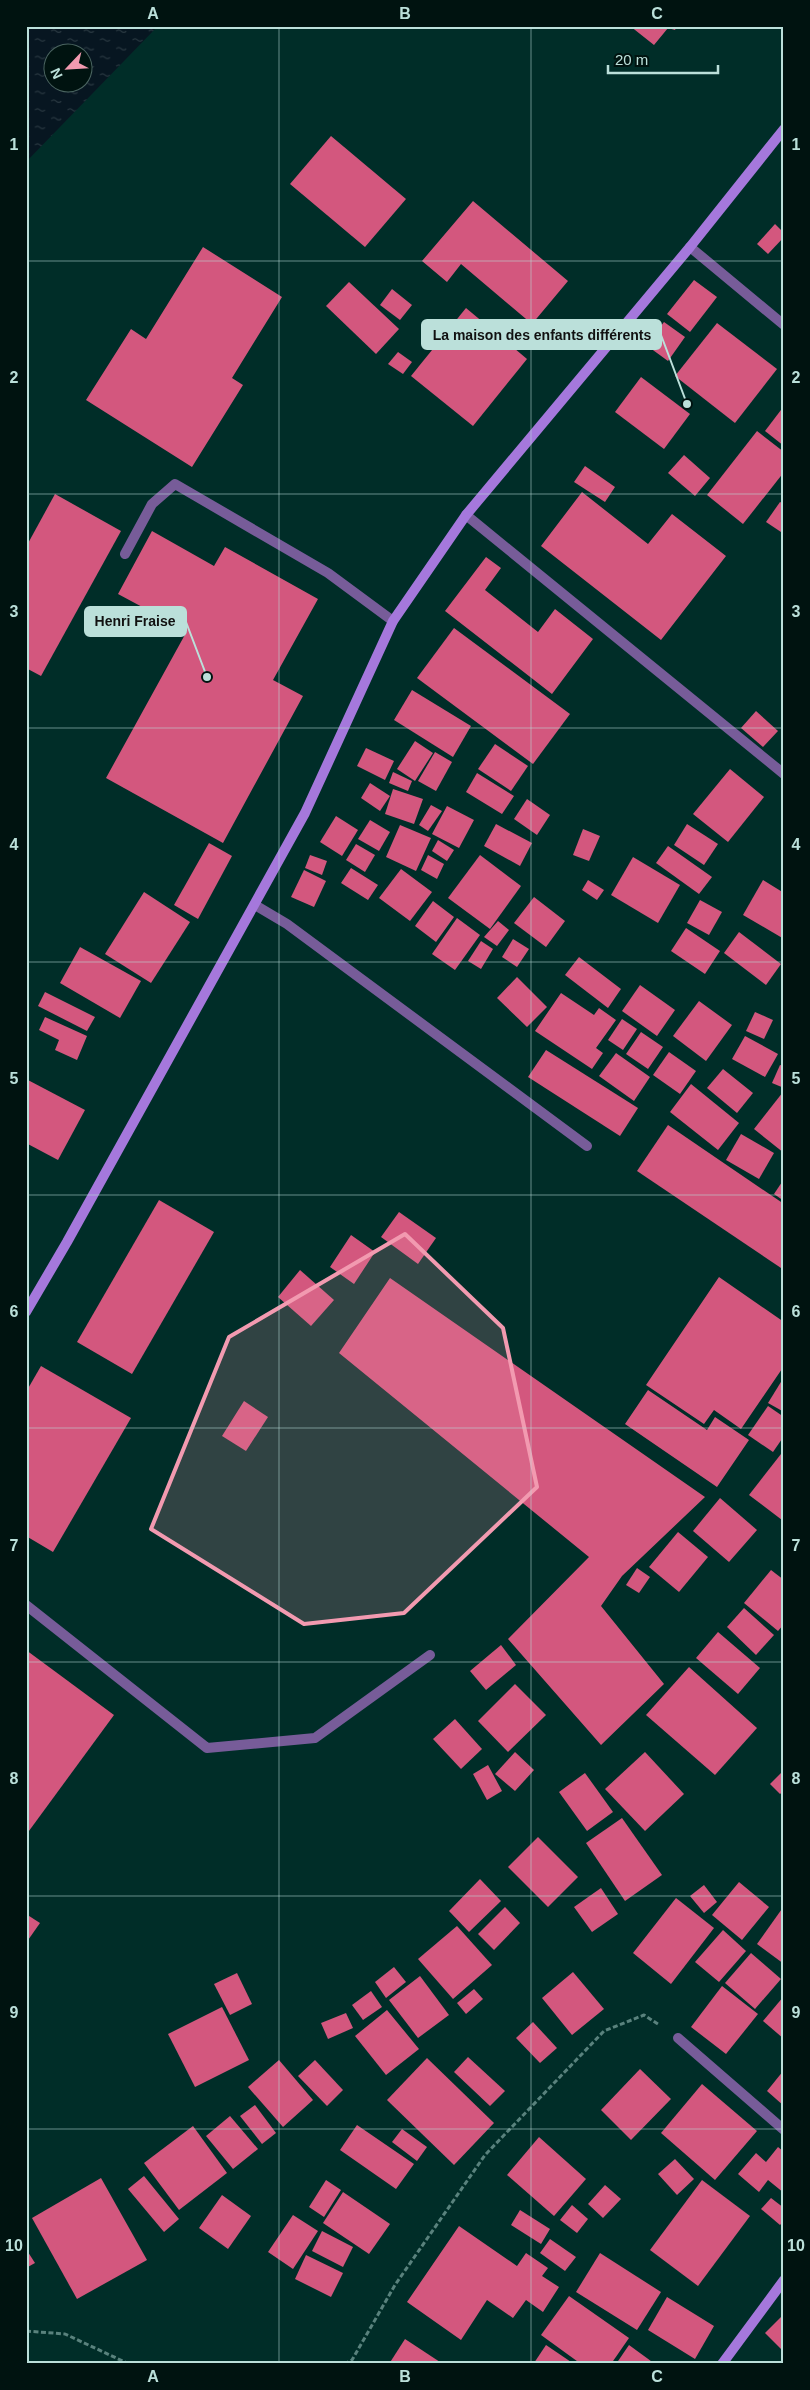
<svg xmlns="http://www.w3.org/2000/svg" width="810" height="2390" viewBox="0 0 810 2390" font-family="Helvetica,sans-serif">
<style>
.water{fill:url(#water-ripples);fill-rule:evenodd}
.building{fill:#d3577e}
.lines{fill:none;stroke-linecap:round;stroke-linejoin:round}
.path{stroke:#59827d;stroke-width:3;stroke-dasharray:5 2.5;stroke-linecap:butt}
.lane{stroke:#775c99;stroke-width:10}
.street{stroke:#775c99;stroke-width:10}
.secondary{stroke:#a578dc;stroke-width:10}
.marked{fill:#f29ab0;fill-opacity:0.2;stroke:#f29ab0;stroke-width:4;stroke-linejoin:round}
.grid{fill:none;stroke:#bbe0da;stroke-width:1;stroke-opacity:0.55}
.leader{fill:none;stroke:#bbe0da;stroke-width:2}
.callout-dot{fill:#bbe0da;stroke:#001310;stroke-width:2}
.callout{fill:#bbe0da;stroke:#bbe0da;stroke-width:2}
.callout-label{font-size:14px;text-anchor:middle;font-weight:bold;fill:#111}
.neatline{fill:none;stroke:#bbe0da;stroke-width:2}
.grid-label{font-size:16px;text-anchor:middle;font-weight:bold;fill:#bbe0da}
</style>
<defs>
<pattern id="water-ripples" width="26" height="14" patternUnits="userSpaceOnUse" patternTransform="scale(1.25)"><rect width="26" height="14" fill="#071621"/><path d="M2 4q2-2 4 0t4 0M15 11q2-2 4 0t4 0" fill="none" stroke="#293841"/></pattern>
</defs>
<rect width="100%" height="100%" fill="#002d28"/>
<path class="water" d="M26,26H158L26,162ZM52,52H82V82H52Z"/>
<g class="building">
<polygon points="630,26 677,26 675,30 668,28 654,45"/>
<polygon points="331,136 406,199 365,247 290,184"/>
<polygon points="473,201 568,281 532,324 461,264 447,282 422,261"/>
<polygon points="775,224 784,233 784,237 768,254 757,244"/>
<polygon points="203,247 282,297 232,378 243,385 192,467 86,400 131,329 146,339"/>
<polygon points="694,280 717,297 690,332 667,314"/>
<polygon points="349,282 399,329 376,354 326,306"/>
<polygon points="392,289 412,305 400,320 380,305"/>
<polygon points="466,308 527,359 473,426 411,376"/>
<polygon points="664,322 685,337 668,361 646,345"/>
<polygon points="717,323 777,369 735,423 675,376"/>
<polygon points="398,352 412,362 403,374 388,364"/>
<polygon points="641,377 690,414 664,449 615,412"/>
<polygon points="784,406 784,446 765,431"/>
<polygon points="757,431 784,452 784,472 743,524 707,495"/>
<polygon points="684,455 710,478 695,496 668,473"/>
<polygon points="585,466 615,487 605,502 574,482"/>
<polygon points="582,492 648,544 672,514 726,556 661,640 541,546"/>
<polygon points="55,494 121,531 41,676 26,668 26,547"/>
<polygon points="780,502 784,504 784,534 766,522"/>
<polygon points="152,531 214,566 225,547 318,599 273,680 303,696 223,843 106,778 187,631 118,594"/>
<polygon points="486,557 501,568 485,590 538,632 555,609 593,639 552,694 445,611"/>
<polygon points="454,628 570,714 533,764 417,678"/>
<polygon points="412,690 471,726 453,757 394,720"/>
<polygon points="756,711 778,731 763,747 741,728"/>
<polygon points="415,741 433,753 415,781 397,769"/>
<polygon points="495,744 528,766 511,791 478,769"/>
<polygon points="366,748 394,761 385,780 357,766"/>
<polygon points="435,752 452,762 436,791 418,781"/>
<polygon points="730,769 764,797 728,842 693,814"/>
<polygon points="393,772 412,781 408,791 389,783"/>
<polygon points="477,773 514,796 502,814 466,792"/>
<polygon points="370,783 390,796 380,811 361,798"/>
<polygon points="393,789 423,799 414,824 385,814"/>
<polygon points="527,799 550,815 537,835 514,819"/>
<polygon points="431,805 442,811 428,831 419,825"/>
<polygon points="447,806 474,820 459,848 432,834"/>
<polygon points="336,816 358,830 342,856 320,842"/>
<polygon points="370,820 390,832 379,851 358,839"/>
<polygon points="496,824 532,843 520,866 484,846"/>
<polygon points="687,824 718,844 704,865 674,845"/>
<polygon points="400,825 431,838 416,871 386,857"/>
<polygon points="583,829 600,836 589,861 573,855"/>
<polygon points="438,840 454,850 447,861 432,851"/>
<polygon points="209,843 232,856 198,919 174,905"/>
<polygon points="356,844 375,855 365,872 346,860"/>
<polygon points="668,846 712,877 699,894 656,863"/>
<polygon points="310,855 327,861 322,875 305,868"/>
<polygon points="428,855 444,864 437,879 421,870"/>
<polygon points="480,855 521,886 490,929 448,898"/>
<polygon points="633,857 680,885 658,923 611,895"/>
<polygon points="351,868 378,885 368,900 341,883"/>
<polygon points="401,869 432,892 410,921 379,898"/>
<polygon points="304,870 326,881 314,907 291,897"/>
<polygon points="588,880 604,890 597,900 582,890"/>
<polygon points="763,880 784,893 784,939 743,915"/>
<polygon points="144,892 190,922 151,983 105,954"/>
<polygon points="534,897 565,921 546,947 514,923"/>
<polygon points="700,900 722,912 709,935 687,923"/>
<polygon points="433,901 454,917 436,942 415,926"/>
<polygon points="457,918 480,935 455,970 432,954"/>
<polygon points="498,921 509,930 497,946 484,937"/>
<polygon points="686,928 720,951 705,974 671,951"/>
<polygon points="739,932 781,964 766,985 724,953"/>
<polygon points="513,939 529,949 517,967 502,957"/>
<polygon points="481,941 493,949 481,969 468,961"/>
<polygon points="80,947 141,981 120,1018 60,983"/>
<polygon points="579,957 621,989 608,1008 565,975"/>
<polygon points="517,977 547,1007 527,1027 497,998"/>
<polygon points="640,985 675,1010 657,1036 622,1011"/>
<polygon points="45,992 95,1017 87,1031 38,1006"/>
<polygon points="561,993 594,1015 599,1008 616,1020 596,1048 603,1053 592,1069 535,1031"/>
<polygon points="699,1001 732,1025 706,1061 673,1036"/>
<polygon points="755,1012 773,1020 764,1039 746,1031"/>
<polygon points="45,1017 87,1036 77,1060 55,1050 59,1040 39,1030"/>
<polygon points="622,1019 637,1029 623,1050 608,1040"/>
<polygon points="641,1032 663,1047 648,1069 626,1054"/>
<polygon points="745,1036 778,1054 765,1077 732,1059"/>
<polygon points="546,1050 638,1108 620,1136 528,1077"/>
<polygon points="669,1052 696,1071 680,1094 653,1075"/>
<polygon points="616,1053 650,1077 634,1101 599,1076"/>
<polygon points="780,1065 784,1066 784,1088 772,1083"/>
<polygon points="723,1069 753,1093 737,1113 707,1088"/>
<polygon points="26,1079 85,1110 58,1160 26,1143"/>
<polygon points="691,1084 739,1123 718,1150 670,1112"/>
<polygon points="783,1092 784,1093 784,1153 754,1129"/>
<polygon points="668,1125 784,1204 784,1270 637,1171"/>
<polygon points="741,1134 774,1153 759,1179 726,1160"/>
<polygon points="784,1179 784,1201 774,1194"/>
<polygon points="159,1200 214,1232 132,1374 77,1342"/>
<polygon points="399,1212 436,1238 418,1264 381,1237"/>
<polygon points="351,1235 375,1252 354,1284 330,1267"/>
<polygon points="300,1270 334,1300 311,1326 278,1297"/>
<polygon points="719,1277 784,1322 784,1366 741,1429 714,1410 704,1424 646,1385"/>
<polygon points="390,1278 705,1497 622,1576 601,1606 664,1684 601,1745 508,1639 589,1557 339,1353"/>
<polygon points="41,1366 131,1418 53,1552 26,1536 26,1392"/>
<polygon points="784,1377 784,1412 768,1403"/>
<polygon points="648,1390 707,1430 715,1417 749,1440 717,1487 625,1424"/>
<polygon points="244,1401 268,1417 246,1451 222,1436"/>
<polygon points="768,1406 784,1417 784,1436 773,1452 748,1435"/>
<polygon points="781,1454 784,1457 784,1518 782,1520 749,1495"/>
<polygon points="720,1498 757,1530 729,1562 693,1531"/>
<polygon points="678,1532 708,1557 679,1592 649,1567"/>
<polygon points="637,1568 650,1577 639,1593 626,1585"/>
<polygon points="771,1570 784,1580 784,1624 778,1631 744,1603"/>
<polygon points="744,1608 774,1635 756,1655 727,1627"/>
<polygon points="718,1632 760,1668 738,1694 696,1658"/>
<polygon points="501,1645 516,1665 486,1690 470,1671"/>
<polygon points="26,1650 114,1715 26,1835"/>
<polygon points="689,1667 757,1728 715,1775 646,1715"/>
<polygon points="515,1684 546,1715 508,1752 478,1721"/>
<polygon points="455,1719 482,1749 461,1769 433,1739"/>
<polygon points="515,1752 534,1770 515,1791 495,1774"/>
<polygon points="645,1752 684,1794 645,1831 605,1789"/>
<polygon points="488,1765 502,1791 487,1800 473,1774"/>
<polygon points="783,1771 784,1791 780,1794 770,1784"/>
<polygon points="585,1773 613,1812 587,1831 559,1792"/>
<polygon points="622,1818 662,1875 625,1901 586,1843"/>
<polygon points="538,1837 578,1877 548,1907 508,1867"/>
<polygon points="480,1879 501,1901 469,1932 449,1911"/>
<polygon points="739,1882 769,1907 742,1940 712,1915"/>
<polygon points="704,1885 717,1902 704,1913 690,1896"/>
<polygon points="601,1888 618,1914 592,1932 574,1907"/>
<polygon points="676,1898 714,1928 671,1984 633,1953"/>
<polygon points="784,1906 784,1964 757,1944"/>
<polygon points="505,1907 520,1923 494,1950 478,1934"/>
<polygon points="26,1914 40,1923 26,1943"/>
<polygon points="457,1926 492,1965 453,1999 418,1959"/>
<polygon points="723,1930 746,1951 719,1982 695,1962"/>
<polygon points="751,1953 781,1979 755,2009 725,1983"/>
<polygon points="394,1967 406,1982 386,1998 375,1982"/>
<polygon points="573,1972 604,2009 572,2035 542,1998"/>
<polygon points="237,1973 252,2004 230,2015 214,1984"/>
<polygon points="420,1976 449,2015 418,2038 389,2000"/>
<polygon points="722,1986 758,2014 726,2054 691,2027"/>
<polygon points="474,1989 483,1999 466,2014 457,2003"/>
<polygon points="371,1991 382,2007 363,2020 352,2005"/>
<polygon points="784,1996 784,2039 763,2021"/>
<polygon points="222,2007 249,2060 195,2087 168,2034"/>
<polygon points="387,2010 419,2049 386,2075 355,2036"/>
<polygon points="346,2013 353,2028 328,2039 321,2023"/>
<polygon points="533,2022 557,2048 540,2063 516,2038"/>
<polygon points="468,2057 505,2091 490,2106 454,2072"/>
<polygon points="427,2058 494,2123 454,2165 387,2100"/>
<polygon points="279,2060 313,2100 283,2127 248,2087"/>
<polygon points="315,2060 343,2090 327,2106 298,2076"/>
<polygon points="640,2069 671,2099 631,2140 601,2110"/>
<polygon points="784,2070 784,2106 767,2091"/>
<polygon points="702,2084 757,2131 715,2180 661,2133"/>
<polygon points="255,2105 276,2133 262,2144 240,2116"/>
<polygon points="230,2116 258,2149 233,2169 206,2136"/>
<polygon points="357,2125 414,2164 396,2189 340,2150"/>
<polygon points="193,2126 227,2173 179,2210 144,2163"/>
<polygon points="402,2129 427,2147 417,2161 392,2142"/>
<polygon points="539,2137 586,2179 554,2216 507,2175"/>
<polygon points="778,2147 784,2152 784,2193 768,2180 759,2192 738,2174 756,2153 766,2162"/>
<polygon points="675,2159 694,2179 677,2195 658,2174"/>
<polygon points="144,2176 179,2219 164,2232 128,2189"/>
<polygon points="101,2178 147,2260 77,2299 32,2218"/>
<polygon points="326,2180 341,2190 324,2217 309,2207"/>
<polygon points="702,2180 750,2216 698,2286 650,2250"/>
<polygon points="605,2185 621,2199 603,2218 588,2204"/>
<polygon points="343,2192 390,2224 369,2254 323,2223"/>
<polygon points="222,2195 251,2216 228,2249 199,2228"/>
<polygon points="771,2198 784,2208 784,2221 780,2225 761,2209"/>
<polygon points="572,2205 588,2219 577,2233 560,2220"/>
<polygon points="520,2210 550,2229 541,2244 511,2225"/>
<polygon points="293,2215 318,2231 293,2269 268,2252"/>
<polygon points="459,2226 517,2266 526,2253 548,2268 542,2276 559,2287 543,2312 526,2300 513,2318 487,2300 461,2340 407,2302"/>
<polygon points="322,2231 353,2247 343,2267 312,2251"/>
<polygon points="550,2239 576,2257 565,2271 540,2253"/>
<polygon points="26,2249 35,2263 26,2268"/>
<polygon points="600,2253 661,2292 637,2330 576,2292"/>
<polygon points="306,2255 343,2273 331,2297 295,2279"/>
<polygon points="569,2296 629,2338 611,2364 581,2364 541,2335"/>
<polygon points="667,2297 714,2326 695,2359 648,2330"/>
<polygon points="784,2314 784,2352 765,2333"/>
<polygon points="405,2339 443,2364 389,2364"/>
<polygon points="546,2345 574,2364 534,2363"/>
<polygon points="629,2345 655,2364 616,2364"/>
</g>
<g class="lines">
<g class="path">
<polyline points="26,2331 65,2334 129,2364"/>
<polyline points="344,2364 352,2360 395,2285 485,2155 604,2031 644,2015 658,2024"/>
</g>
<g class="lane">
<polyline points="125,554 152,504 175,484 328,573 393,621"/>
<polyline points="255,905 287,924 587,1146"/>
<polyline points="26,1605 207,1748 315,1738 430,1655"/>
</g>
<g class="street">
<polyline points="690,247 784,325"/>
<polyline points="466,515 784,774"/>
<polyline points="678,2038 784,2130"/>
</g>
<g class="secondary">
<polyline points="26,1312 67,1242 305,813 393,621 466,515 690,247 784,129"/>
<polyline points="722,2364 784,2280"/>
</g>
</g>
<path class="marked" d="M405,1234L503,1328L537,1487L404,1613L304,1624L151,1529L229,1337Z"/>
<path class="grid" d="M279,26V2364M531,26V2364M26,261H784M26,494H784M26,728H784M26,962H784M26,1195H784M26,1428H784M26,1662H784M26,1896H784M26,2129H784"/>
<path class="leader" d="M687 404L661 335M207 677L186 622"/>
<g class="callout-dot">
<circle cx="687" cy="404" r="5"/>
<circle cx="207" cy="677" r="5"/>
</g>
<g class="callout">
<rect x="422" y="320" width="239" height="29" rx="5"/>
<rect x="85" y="607" width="101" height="29" rx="5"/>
</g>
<g class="callout-label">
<text x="542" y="340">La maison des enfants différents</text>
<text x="135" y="626">Henri Fraise</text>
</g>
<rect width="810" height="2390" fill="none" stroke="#001310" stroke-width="55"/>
<g transform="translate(68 68) rotate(245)"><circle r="24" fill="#001310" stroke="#4b6561"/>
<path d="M0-4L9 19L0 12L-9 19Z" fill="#f29ab0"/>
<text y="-8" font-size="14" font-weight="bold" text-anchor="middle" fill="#bbe0da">N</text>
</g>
<path d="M608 65v8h110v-8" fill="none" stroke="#bbe0da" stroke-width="2.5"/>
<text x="615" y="65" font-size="15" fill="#bbe0da" stroke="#001310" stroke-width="4" paint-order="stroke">20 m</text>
<rect x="28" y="28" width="754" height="2334" class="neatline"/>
<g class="grid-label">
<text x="153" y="19">A</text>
<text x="405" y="19">B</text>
<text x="657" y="19">C</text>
<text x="14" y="150">1</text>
<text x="796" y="150">1</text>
<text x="14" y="383">2</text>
<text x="796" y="383">2</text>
<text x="14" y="617">3</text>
<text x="796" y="617">3</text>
<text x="14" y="850">4</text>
<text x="796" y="850">4</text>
<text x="14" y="1084">5</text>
<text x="796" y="1084">5</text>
<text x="14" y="1317">6</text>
<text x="796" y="1317">6</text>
<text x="14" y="1551">7</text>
<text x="796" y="1551">7</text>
<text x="14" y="1784">8</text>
<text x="796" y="1784">8</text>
<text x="14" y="2018">9</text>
<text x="796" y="2018">9</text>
<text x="14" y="2251">10</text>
<text x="796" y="2251">10</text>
<text x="153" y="2382">A</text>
<text x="405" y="2382">B</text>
<text x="657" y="2382">C</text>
</g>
</svg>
